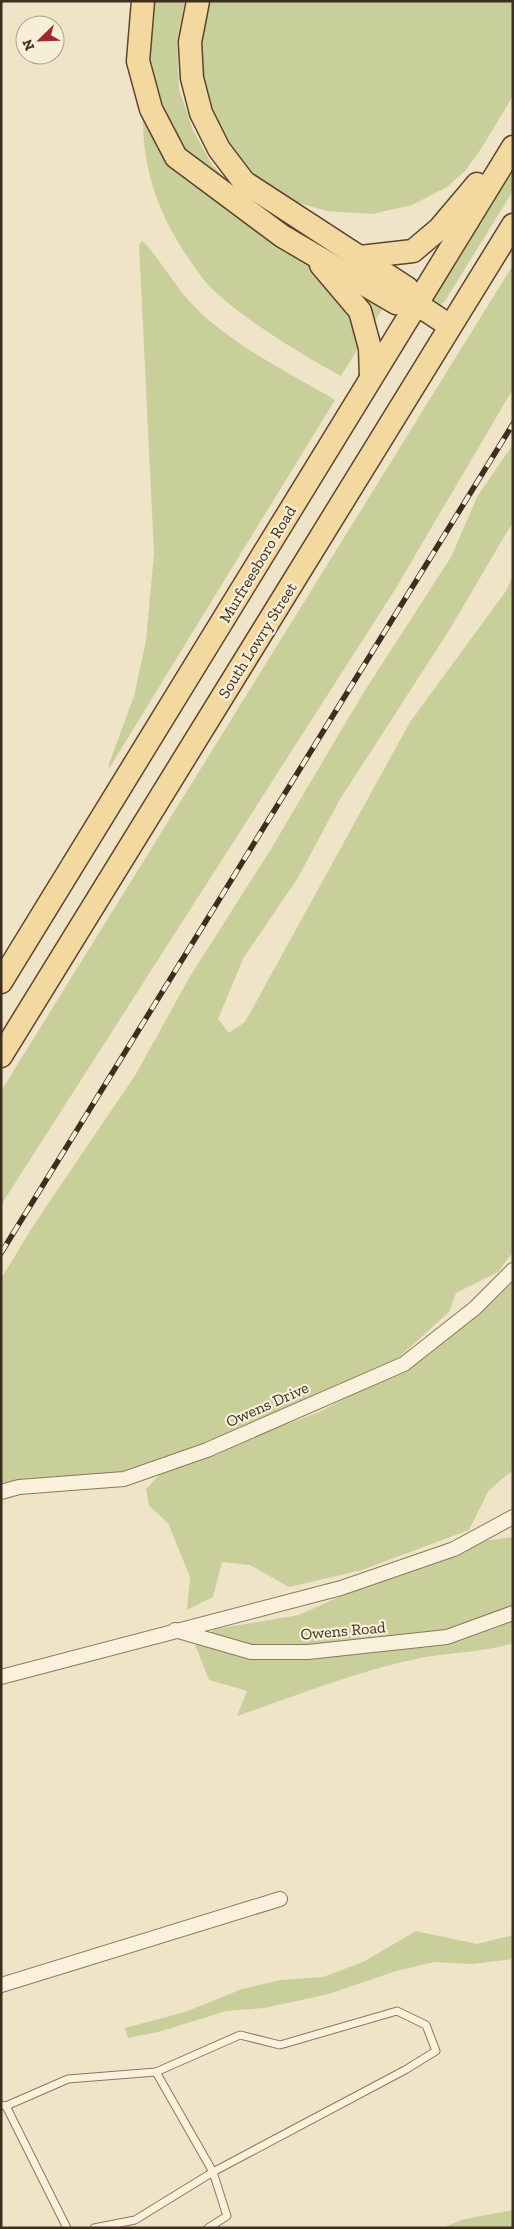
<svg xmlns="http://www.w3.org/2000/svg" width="514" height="2229" viewBox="0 0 514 2229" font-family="'Zilla Slab',serif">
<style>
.green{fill:#c9cf9b}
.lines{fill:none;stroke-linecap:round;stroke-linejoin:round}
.lane-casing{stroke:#8d765c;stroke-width:9}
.street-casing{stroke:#8d765c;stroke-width:16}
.primary-casing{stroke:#5b4430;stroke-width:25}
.lane{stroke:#faf1dc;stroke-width:7}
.street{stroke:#faf1dc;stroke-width:14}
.primary{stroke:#f3d9a0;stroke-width:22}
.rail-casing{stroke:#3d2e20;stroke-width:5.5}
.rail{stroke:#f7eed8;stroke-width:4;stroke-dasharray:11;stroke-linecap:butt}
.labels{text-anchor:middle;stroke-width:4.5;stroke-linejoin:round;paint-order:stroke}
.street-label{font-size:16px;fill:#3d2e20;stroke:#f7eed8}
</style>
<rect width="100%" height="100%" fill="#f0e4c8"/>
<g class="green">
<path d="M152,1H185L177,40L179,89L193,130L211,163L236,191L264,211L387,285L392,293L341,376C300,354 243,319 210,287C204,281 199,273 194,266C163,224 143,175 143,122C142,82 148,41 152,1Z"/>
<polygon points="208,1 513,1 513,96 481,149 465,171 447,187 412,205 372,214 327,211 295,202 266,187 238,162 219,136 198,71 201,21"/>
<polygon points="513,164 513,191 445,301 440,305 436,304 432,297"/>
<path d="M142,241C149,244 176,286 184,295C221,340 285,370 335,400L110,767H108L134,696L146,641L154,553L139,245Z"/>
<polygon points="513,265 513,389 396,588 1,1205 1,1091"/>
<polygon points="513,444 513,522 448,632 339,801 298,878 244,957 218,1019 229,1033 245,1022 410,722 506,591 513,575 513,1252 498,1272 456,1293 449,1312 396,1360 185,1451 113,1474 1,1483 1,1279 33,1226 136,1074 189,978 271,849 362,695 451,557 477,497"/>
<polygon points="513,1278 513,1470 489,1490 469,1530 362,1570 289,1587 250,1565 222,1562 213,1597 187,1610 190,1577 168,1523 149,1506 146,1489 162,1472 319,1412 408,1366 472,1302 503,1287"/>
<path d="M513,1537V1643C484,1652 455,1652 426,1657C362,1669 299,1695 237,1716L247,1691L209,1680L195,1645L215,1629L299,1615L363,1586L489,1540Z"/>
<polygon points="416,1931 477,1944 513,1935 513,1959 473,1964 435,1962 396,1971 329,1994 264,2008 226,2011 162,2031 128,2038 125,2028 185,2012 242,1989 280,1980 323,1977 363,1962"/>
<polygon points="513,2210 513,2228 441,2228 465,2219"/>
</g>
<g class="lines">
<g class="lane-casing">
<g id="lane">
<polyline points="1,2105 6,2106 67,2228"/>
<polyline points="6,2106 68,2079 156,2072"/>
<polyline points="94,2228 135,2220 213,2172 405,2070 436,2051 426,2025 397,2011 280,2045 240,2035 156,2072 213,2172 227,2216 208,2228"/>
</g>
</g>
<g class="street-casing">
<g id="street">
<polyline points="1,1492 19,1487 124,1479 207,1450 404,1364 475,1308 513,1270"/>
<polyline points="175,1630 251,1652 308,1652 447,1637 513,1613"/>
<polyline points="1,1677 341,1588 454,1549 513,1517"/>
<polyline points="1,1985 280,1899"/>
</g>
</g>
<g class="primary-casing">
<g id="primary">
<polyline points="143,1 138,61 151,109 176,157 282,236 396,303 406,297"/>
<polyline points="198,1 190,42 192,78 201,113 219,149 244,182 407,288 406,297"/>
<polyline points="360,257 413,251 439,229 477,184"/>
<polyline points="321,265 360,311 370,348 371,377"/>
<polyline points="406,297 450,326"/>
<polyline points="1,982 513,147"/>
<polyline points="1,1056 513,225"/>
</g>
</g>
<use href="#lane" class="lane"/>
<use href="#street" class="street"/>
<use href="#primary" class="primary"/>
<g class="rail-casing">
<polyline id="rail" points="1,1253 513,424"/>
</g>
<use href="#rail" class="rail"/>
</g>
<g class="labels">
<g class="street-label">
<text transform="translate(257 564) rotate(-59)" y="6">Murfreesboro Road</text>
<text transform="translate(257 640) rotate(-58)" y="6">South Lowry Street</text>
<text transform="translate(267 1404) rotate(-24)" y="6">Owens Drive</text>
<text transform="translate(343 1630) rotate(-5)" y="6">Owens Road</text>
</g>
</g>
<rect width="514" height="2229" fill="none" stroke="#3d2e20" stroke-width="5"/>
<g transform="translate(40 40) rotate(247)"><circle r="24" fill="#f7eed8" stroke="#ada18e"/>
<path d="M0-4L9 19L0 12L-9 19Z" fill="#9e2a2b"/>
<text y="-8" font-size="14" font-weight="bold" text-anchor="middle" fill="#3d2e20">N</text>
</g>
</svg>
